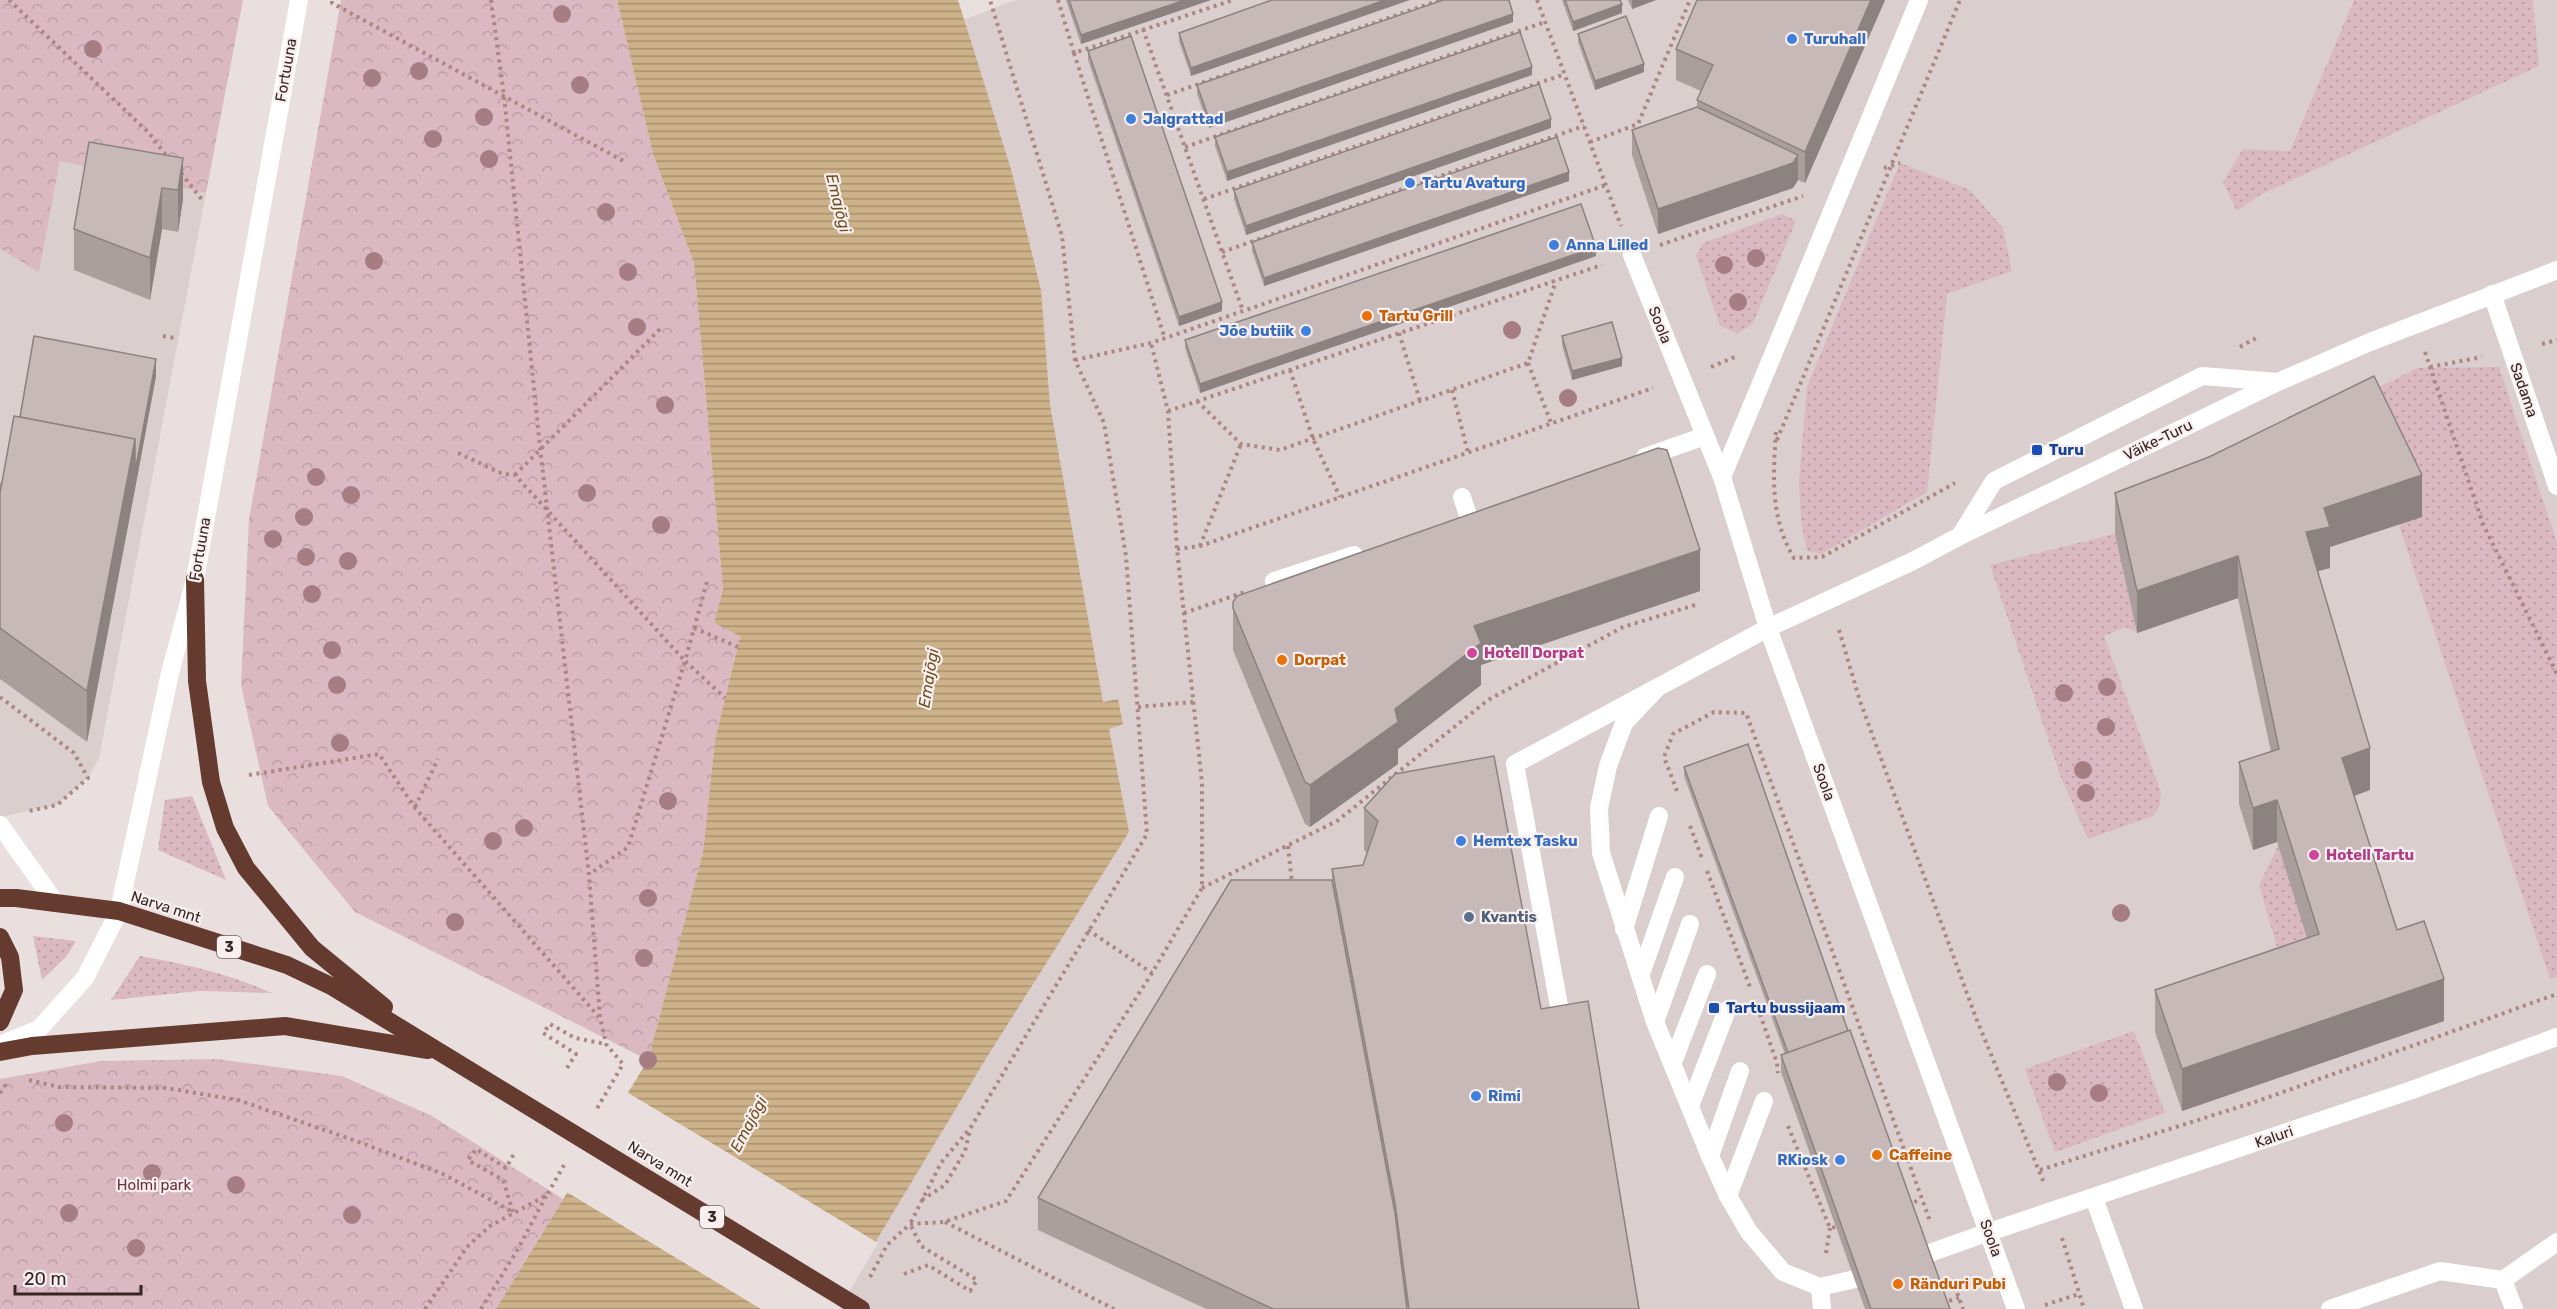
<svg xmlns="http://www.w3.org/2000/svg" width="2557" height="1309" viewBox="0 0 2557 1309" font-family="Rubik,sans-serif">
<style>
.built{fill:#dacece}
.grass{fill:url(#grass-dots)}
.forest{fill:url(#forest-crowns)}
.water{fill:url(#water-rules)}
.pier{fill:#eadfdf}
.lines{fill:none;stroke-linecap:round;stroke-linejoin:round}
.path{stroke:#ac8681;stroke-width:4;stroke-dasharray:3 4.5;stroke-linecap:butt}
.lane{stroke:#fff;stroke-width:18}
.street{stroke:#fff;stroke-width:18}
.secondary{stroke:#fff;stroke-width:18}
.highway{stroke:#643b2e;stroke-width:18}
.tree{fill:#a67d83}
.wall{fill:#ab9f9e}
.shaded-wall{fill:#8b8281}
.building{fill:#c7b9b8;stroke:#8b8281;stroke-width:1.5}
.shop-dot{fill:#3f7fe0;stroke:#f7eff0;stroke-width:2}
.food-dot{fill:#e8710a;stroke:#f7eff0;stroke-width:2}
.transit-dot{fill:#1a4fb4;stroke:#f7eff0;stroke-width:2}
.hotel-dot{fill:#d1479c;stroke:#f7eff0;stroke-width:2}
.service-dot{fill:#5c6f8a;stroke:#f7eff0;stroke-width:2}
.labels{text-anchor:middle;stroke-width:4.5;stroke-linejoin:round;paint-order:stroke}
.shield{fill:#f7eff0;stroke:#72625f;stroke-width:1.5}
.shield-label{font-size:14px;font-weight:bold;fill:#392521}
.shop-label{font-size:15px;font-weight:bold;fill:#366cbe;stroke:#f7eff0;text-anchor:start}
.street-label{font-size:15px;fill:#392521;stroke:#f7eff0}
.food-label{font-size:15px;font-weight:bold;fill:#c56008;stroke:#f7eff0;text-anchor:start}
.transit-label{font-size:15px;font-weight:bold;fill:#164399;stroke:#f7eff0;text-anchor:start}
.hotel-label{font-size:15px;font-weight:bold;fill:#b23c85;stroke:#f7eff0;text-anchor:start}
.service-label{font-size:15px;font-weight:bold;fill:#4e5e75;stroke:#f7eff0;text-anchor:start}
.park-label{font-size:15px;fill:#6e2d38;stroke:#f7eff0}
.water-label{font-size:16px;font-style:italic;fill:#72511e;stroke:#f7eff0}
</style>
<defs>
<pattern id="grass-dots" width="8" height="8" patternUnits="userSpaceOnUse" patternTransform="scale(1.5)"><rect width="8" height="8" fill="#dab9c3"/><path d="M2 2h.1M6 6h.1" fill="none" stroke="#bc9fa7" stroke-width="1.8" stroke-linecap="round"/></pattern>
<pattern id="forest-crowns" width="20" height="18" patternUnits="userSpaceOnUse" patternTransform="scale(1.5)"><rect width="20" height="18" fill="#dab9c3"/><path d="M2 6a3 3 0 1 1 6 0M12 15a3 3 0 1 1 6 0" fill="none" stroke="#bc9fa7"/></pattern>
<pattern id="water-rules" width="6" height="5" patternUnits="userSpaceOnUse" patternTransform="scale(1.5)"><rect width="6" height="5" fill="#cdb189"/><path d="M0 2.5h6" fill="none" stroke="#a79070"/></pattern>
</defs>
<rect width="100%" height="100%" fill="#eadfdf"/>
<g class="built">
<polygon points="1016,0 2557,0 2557,1309 825,1309 957,22"/>
<polygon points="60,161 206,193 99,758 88,778 57,805 0,817 0,249 39,272"/>
</g>
<g class="grass">
<polygon points="2354,0 2533,0 2539,66 2260,195 2237,211 2223,182 2243,149 2290,151"/>
<polygon points="1900,163 1970,190 2003,228 2012,271 1947,294 1927,492 1821,554 1807,551 1801,522 1799,481 1807,387"/>
<polygon points="1782,214 1796,221 1752,325 1737,333 1720,326 1696,256 1703,243"/>
<polygon points="2499,367 2557,543 2557,977 2550,979 2399,525 2365,394 2418,368"/>
<polygon points="2115,534 2137,633 2126,627 2104,636 2161,792 2160,805 2153,816 2088,839 2060,775 1990,565"/>
<polygon points="192,796 226,880 158,850 165,800"/>
<polygon points="2279,844 2326,996 2290,992 2259,885"/>
<polygon points="33,936 76,941 66,957 42,980"/>
<path d="M140,956C186,964 230,974 272,993L199,991L111,1000Z"/>
<polygon points="2134,1031 2165,1113 2055,1152 2025,1069"/>
</g>
<g class="forest">
<polygon points="0,0 243,0 206,193 60,161 39,272 0,249"/>
<polygon points="341,0 617,0 653,154 694,263 723,589 714,623 740,635 715,740 703,852 648,1060 355,912 268,806 241,685 249,519"/>
<polygon points="217,1059 342,1076 432,1116 563,1199 496,1309 0,1309 0,1079 101,1061"/>
</g>
<polygon class="water" points="617,0 958,0 1011,169 1041,290 1050,405 1103,702 1118,699 1123,724 1109,729 1129,832 987,1057 835,1309 496,1309 648,1060 703,852 715,740 740,636 714,623 723,589 694,263 653,154"/>
<polygon class="pier" points="625,1091 878,1243 839,1309 761,1309 565,1191"/>
<g class="lines">
<g class="path">
<polyline points="9,0 149,133 168,158"/>
<polyline points="491,0 504,96 540,447 589,875 600,1017 606,1044 623,1064 595,1112"/>
<polyline points="1058,0 1074,53 1233,0"/>
<polyline points="1537,0 1621,226"/>
<polyline points="332,1 332,3 627,163"/>
<polyline points="1143,29 1243,311"/>
<polyline points="1074,53 1165,339"/>
<polyline points="1167,95 1440,0"/>
<polyline points="1590,142 1638,124 1690,0"/>
<polyline points="1185,147 1545,22"/>
<polyline points="1884,168 1900,163"/>
<polyline points="181,173 203,201"/>
<polyline points="1204,199 1565,74"/>
<polyline points="1660,245 1803,196"/>
<polyline points="1222,252 1584,126"/>
<polyline points="1399,333 1420,401"/>
<polyline points="163,336 175,338"/>
<polyline points="2542,344 2557,340"/>
<polyline points="2240,347 2256,338"/>
<polyline points="2425,352 2483,524 2557,674"/>
<polyline points="1075,360 1151,343 1606,185"/>
<polyline points="1528,363 1551,423"/>
<polyline points="1711,367 1737,356"/>
<polyline points="2430,367 2482,357"/>
<polyline points="1290,370 1313,439 1340,497"/>
<polyline points="1452,390 1468,453"/>
<polyline points="1197,401 1241,444 1280,450 1528,363 1556,281"/>
<polyline points="1168,411 1602,265"/>
<path d="M1776,432C1773,477 1770,518 1794,558L1822,557L1955,483"/>
<polyline points="1777,440 1960,0"/>
<polyline points="458,453 503,474 515,475 685,661 628,847 590,874"/>
<polyline points="515,475 662,327"/>
<polyline points="1200,546 1241,444"/>
<polyline points="1177,549 1200,546 1653,388"/>
<polyline points="707,582 685,661 725,698"/>
<polyline points="1184,613 1245,592"/>
<polyline points="694,628 738,647"/>
<polyline points="1839,630 1860,701 1976,1018 2044,1183"/>
<polyline points="0,697 74,753 88,778 57,805 29,811"/>
<polyline points="1138,707 1193,702"/>
<polyline points="249,775 379,754 415,808 599,1017"/>
<polyline points="1677,791 1664,757 1673,734 1714,712 1746,713 1930,1221"/>
<polyline points="415,807 438,759"/>
<polyline points="1690,826 1703,861"/>
<polyline points="1288,846 1292,883"/>
<polyline points="1707,871 1750,987"/>
<polyline points="1202,888 1337,821 1488,700 1623,627 1695,605"/>
<polyline points="1088,930 1152,973"/>
<polyline points="1760,1014 1777,1063 1778,1073"/>
<polyline points="567,1068 576,1054 543,1033 550,1024 575,1038 606,1044"/>
<polyline points="29,1080 59,1087 166,1088 238,1100 359,1142 443,1174 513,1212"/>
<polyline points="0,1093 7,1083"/>
<polyline points="1788,1126 1830,1228 1836,1227"/>
<polyline points="2040,1170 2258,1101 2557,994"/>
<polyline points="922,1200 945,1185 965,1151 970,1130"/>
<polyline points="1907,1204 1921,1200"/>
<polyline points="513,1212 503,1180 468,1160 476,1149 506,1168 515,1152"/>
<polyline points="945,1222 1114,1309"/>
<polyline points="2062,1238 2084,1309"/>
<polyline points="1826,1253 1830,1228"/>
<polyline points="904,1274 928,1265 970,1291 977,1280 921,1246 910,1224 941,1163 971,1127 1147,834 1126,556 1104,423 1075,360 1062,236 990,0"/>
<polyline points="870,1277 887,1245 910,1224 944,1222 1006,1201 1152,973 1202,888 1202,783 1177,549 1168,411 1151,343"/>
<polyline points="1952,1279 1963,1309"/>
<polyline points="1942,1303 1959,1298"/>
<polyline points="2045,1305 2079,1294"/>
<polyline points="425,1309 467,1247 490,1226 547,1195 564,1165"/>
<polyline points="481,1309 518,1249 546,1196"/>
</g>
<g class="lane">
<polyline points="1645,457 1705,436"/>
<polyline points="1722,477 1779,340"/>
<polyline points="1462,497 1469,518"/>
<polyline points="1960,536 1994,481 2202,376 2278,382"/>
<polyline points="1274,581 1354,555"/>
<polyline points="1656,689 1624,723 1608,766 1599,808 1601,853 1655,1022 1710,1156 1728,1196 1749,1232 1783,1272 1820,1287 1855,1279"/>
<polyline points="0,825 55,902"/>
<polyline points="1624,929 1659,816"/>
<polyline points="1641,974 1675,877"/>
<polyline points="1655,1022 1690,924"/>
<polyline points="1563,1028 1515,764 1768,628"/>
<polyline points="1673,1062 1707,974"/>
<polyline points="1690,1106 1727,1010"/>
<polyline points="1710,1156 1740,1071"/>
<polyline points="1728,1196 1764,1101"/>
<polyline points="2094,1198 2134,1309"/>
<polyline points="1924,1255 1989,1232"/>
<polyline points="2503,1280 2557,1242"/>
<polyline points="1820,1287 1822,1309"/>
<polyline points="2330,1309 2440,1271 2503,1280 2514,1309"/>
</g>
<g class="street">
<polyline points="1632,255 1722,477 1768,628 2016,1309"/>
<polyline points="2492,294 2557,486"/>
<polyline points="1779,340 1919,0"/>
<polyline points="1768,628 1913,561 1960,536 2278,382 2370,342 2557,270"/>
<polyline points="1989,1232 2409,1091 2557,1037"/>
</g>
<polyline class="secondary" points="0,1045 39,1029 85,978 119,911 170,673 195,579 299,0"/>
<g class="highway">
<polyline points="195,579 197,681 211,782 225,828 246,868 312,948 384,1007"/>
<polyline points="0,898 16,898 119,911 287,965 333,987 861,1309"/>
<polyline points="0,937 10,957 14,990 0,1022"/>
<polyline points="0,1052 32,1046 285,1026 428,1050"/>
</g>
</g>
<g class="tree">
<circle cx="562" cy="14" r="9"/>
<circle cx="93" cy="49" r="9"/>
<circle cx="419" cy="71" r="9"/>
<circle cx="372" cy="78" r="9"/>
<circle cx="580" cy="85" r="9"/>
<circle cx="484" cy="117" r="9"/>
<circle cx="433" cy="139" r="9"/>
<circle cx="489" cy="159" r="9"/>
<circle cx="606" cy="212" r="9"/>
<circle cx="1756" cy="258" r="9"/>
<circle cx="374" cy="261" r="9"/>
<circle cx="1724" cy="265" r="9"/>
<circle cx="628" cy="272" r="9"/>
<circle cx="1738" cy="302" r="9"/>
<circle cx="637" cy="327" r="9"/>
<circle cx="1512" cy="330" r="9"/>
<circle cx="1568" cy="398" r="9"/>
<circle cx="665" cy="405" r="9"/>
<circle cx="316" cy="477" r="9"/>
<circle cx="587" cy="493" r="9"/>
<circle cx="351" cy="495" r="9"/>
<circle cx="304" cy="517" r="9"/>
<circle cx="661" cy="525" r="9"/>
<circle cx="273" cy="539" r="9"/>
<circle cx="306" cy="557" r="9"/>
<circle cx="348" cy="561" r="9"/>
<circle cx="312" cy="594" r="9"/>
<circle cx="332" cy="650" r="9"/>
<circle cx="337" cy="685" r="9"/>
<circle cx="2107" cy="687" r="9"/>
<circle cx="2064" cy="693" r="9"/>
<circle cx="2106" cy="727" r="9"/>
<circle cx="340" cy="743" r="9"/>
<circle cx="2083" cy="770" r="9"/>
<circle cx="2086" cy="793" r="9"/>
<circle cx="668" cy="801" r="9"/>
<circle cx="524" cy="828" r="9"/>
<circle cx="493" cy="841" r="9"/>
<circle cx="648" cy="898" r="9"/>
<circle cx="2121" cy="913" r="9"/>
<circle cx="455" cy="922" r="9"/>
<circle cx="644" cy="958" r="9"/>
<circle cx="648" cy="1060" r="9"/>
<circle cx="2057" cy="1082" r="9"/>
<circle cx="2099" cy="1093" r="9"/>
<circle cx="64" cy="1123" r="9"/>
<circle cx="152" cy="1173" r="9"/>
<circle cx="236" cy="1185" r="9"/>
<circle cx="69" cy="1213" r="9"/>
<circle cx="352" cy="1215" r="9"/>
<circle cx="136" cy="1248" r="9"/>
</g>
<g class="wall">
<polygon points="1066,0 1211,0 1081,44"/>
<polygon points="1272,0 1191,76 1179,41 1179,33"/>
<polygon points="1562,0 1620,0 1622,13 1573,31"/>
<polygon points="1628,0 1656,0 1632,9"/>
<polygon points="1697,0 1885,0 1805,183 1798,180 1793,188 1658,234 1632,155 1632,130 1697,107 1697,100 1701,91 1676,80 1676,49"/>
<polygon points="1513,22 1209,128 1197,94 1197,85"/>
<polygon points="1578,34 1644,72 1595,90 1578,42"/>
<polygon points="1088,51 1222,311 1179,326 1088,60"/>
<polygon points="1532,75 1227,181 1215,146 1215,137"/>
<polygon points="1551,128 1246,235 1234,199 1234,190"/>
<polygon points="183,158 183,199 178,232 162,229 150,300 74,270 74,229"/>
<polygon points="1569,181 1264,286 1252,251 1252,242"/>
<polygon points="1596,256 1200,393 1185,348 1185,340"/>
<polygon points="1562,336 1622,366 1572,380 1562,345"/>
<polygon points="156,376 135,489 87,742 0,679 0,482 2,484 20,417"/>
<polygon points="2115,493 2422,517 2330,547 2330,568 2318,571 2370,790 2354,796 2397,930 2444,1021 2182,1111 2155,1032 2155,990 2307,938 2277,842 2253,850 2239,804 2239,762 2271,752 2238,598 2137,633 2115,534"/>
<polygon points="1700,591 1481,665 1481,685 1398,749 1398,764 1310,827 1305,824 1233,650 1233,602"/>
<polygon points="1684,767 1848,1031 1950,1309 1865,1309 1781,1072 1781,1055 1785,1054 1684,776"/>
<polygon points="1395,774 1541,1009 1639,1309 1206,1309 1038,1230 1038,1198 1332,880 1332,869 1363,865 1367,853 1364,850 1364,808"/>
</g>
<g class="shaded-wall">
<polygon points="1185,0 1211,0 1081,44 1081,35"/>
<polygon points="1385,0 1410,0 1191,76 1191,68"/>
<polygon points="1632,0 1656,0 1632,9"/>
<polygon points="1871,0 1885,0 1805,183 1805,152"/>
<polygon points="1622,4 1622,13 1573,31 1573,22"/>
<polygon points="1513,14 1513,22 1209,128 1209,119"/>
<polygon points="1644,64 1644,72 1595,90 1595,81"/>
<polygon points="1532,67 1532,75 1227,181 1227,172"/>
<polygon points="1551,119 1551,128 1246,235 1246,226"/>
<polygon points="1798,155 1798,180 1793,188 1658,234 1658,209"/>
<polygon points="183,158 183,199 178,232 178,190"/>
<polygon points="1569,172 1569,181 1264,286 1264,278"/>
<polygon points="162,188 162,229 150,300 150,258"/>
<polygon points="1596,247 1596,256 1200,393 1200,384"/>
<polygon points="1222,302 1222,311 1179,326 1179,317"/>
<polygon points="1622,358 1622,366 1572,380 1572,371"/>
<polygon points="156,359 156,376 135,489 87,742 87,691 135,439"/>
<polygon points="2422,475 2422,517 2330,547 2330,568 2306,574 2306,532 2324,508"/>
<polygon points="1700,550 1700,591 1481,665 1481,685 1398,749 1398,764 1310,827 1310,785 1395,709 1474,626"/>
<polygon points="2238,556 2238,598 2137,633 2137,591"/>
<polygon points="2370,748 2370,790 2342,800 2342,758"/>
<polygon points="2277,800 2277,842 2253,850 2253,808"/>
<polygon points="2444,979 2444,1021 2182,1111 2182,1069"/>
</g>
<g class="building">
<polygon points="1069,0 1185,0 1081,35"/>
<polygon points="1272,0 1385,0 1191,68 1179,33"/>
<polygon points="1443,0 1509,0 1513,14 1209,119 1197,85"/>
<polygon points="1565,0 1620,0 1622,4 1573,22"/>
<polygon points="1697,0 1871,0 1805,152 1697,100 1713,65 1676,49"/>
<polygon points="1626,16 1644,64 1595,81 1578,34"/>
<polygon points="1520,32 1532,67 1227,172 1215,137"/>
<polygon points="1131,36 1222,302 1179,317 1088,51"/>
<polygon points="1539,84 1551,119 1246,226 1234,190"/>
<polygon points="1697,107 1798,155 1793,163 1658,209 1632,130"/>
<polygon points="1557,137 1569,172 1264,278 1252,242"/>
<polygon points="89,142 183,158 178,190 162,188 150,258 74,229"/>
<polygon points="1581,204 1596,247 1200,384 1185,340"/>
<polygon points="1612,322 1622,358 1572,371 1562,336"/>
<polygon points="34,336 156,359 135,472 135,439 20,417"/>
<polygon points="2374,376 2422,475 2324,508 2330,527 2306,532 2370,748 2342,758 2397,930 2424,921 2444,979 2182,1069 2155,990 2319,934 2277,800 2253,808 2239,762 2279,749 2238,556 2137,591 2115,493 2209,457"/>
<polygon points="14,416 135,439 87,691 0,628 0,493"/>
<polygon points="1658,448 1667,450 1700,550 1474,626 1481,643 1395,709 1398,722 1310,785 1305,782 1233,608 1233,602 1237,596"/>
<polygon points="1748,744 1848,1031 1788,1053 1684,767"/>
<polygon points="1494,756 1541,1009 1588,1001 1639,1309 1409,1309 1395,1203 1332,869 1363,865 1378,821 1364,808 1395,774"/>
<polygon points="1231,880 1332,880 1395,1213 1407,1309 1273,1309 1038,1198"/>
<polygon points="1850,1030 1950,1309 1871,1309 1781,1055"/>
</g>
<g class="shop-dot">
<circle cx="1792" cy="39" r="6"/>
<circle cx="1131" cy="119" r="6"/>
<circle cx="1410" cy="183" r="6"/>
<circle cx="1554" cy="245" r="6"/>
<circle cx="1306" cy="331" r="6"/>
<circle cx="1461" cy="841" r="6"/>
<circle cx="1476" cy="1096" r="6"/>
<circle cx="1840" cy="1160" r="6"/>
</g>
<g class="food-dot">
<circle cx="1367" cy="316" r="6"/>
<circle cx="1282" cy="660" r="6"/>
<circle cx="1877" cy="1155" r="6"/>
<circle cx="1898" cy="1284" r="6"/>
</g>
<g class="transit-dot">
<rect x="2031" y="444" width="12" height="12" rx="3"/>
<rect x="1708" y="1002" width="12" height="12" rx="3"/>
</g>
<g class="hotel-dot">
<circle cx="1472" cy="653" r="6"/>
<circle cx="2314" cy="855" r="6"/>
</g>
<circle class="service-dot" cx="1469" cy="917" r="6"/>
<g class="labels">
<g class="shield">
<rect x="217" y="936" width="24" height="22" rx="4.5"/>
<rect x="700" y="1206" width="24" height="22" rx="4.5"/>
</g>
<g class="shield-label">
<text x="229" y="952">3</text>
<text x="712" y="1222">3</text>
</g>
<g class="shop-label">
<text x="1804" y="44">Turuhall</text>
<text x="1143" y="124">Jalgrattad</text>
<text x="1422" y="188">Tartu Avaturg</text>
<text x="1566" y="250">Anna Lilled</text>
<text x="1294" y="336" text-anchor="end">Jõe butiik</text>
<text x="1473" y="846">Hemtex Tasku</text>
<text x="1488" y="1101">Rimi</text>
<text x="1828" y="1165" text-anchor="end">RKiosk</text>
</g>
<g class="street-label">
<text transform="translate(286 70) rotate(-80)" y="5">Fortuuna</text>
<text transform="translate(1660 325) rotate(68)" y="5">Soola</text>
<text transform="translate(2524 390) rotate(71)" y="5">Sadama</text>
<text transform="translate(2158 440) rotate(-26)" y="5">Väike-Turu</text>
<text transform="translate(200 549) rotate(-80)" y="5">Fortuuna</text>
<text transform="translate(1824 782) rotate(70)" y="5">Soola</text>
<text transform="translate(166 907) rotate(18)" y="5">Narva mnt</text>
<text transform="translate(2274 1137) rotate(-19)" y="5">Kaluri</text>
<text transform="translate(660 1164) rotate(32)" y="5">Narva mnt</text>
<text transform="translate(1991 1238) rotate(70)" y="5">Soola</text>
</g>
<g class="food-label">
<text x="1379" y="321">Tartu Grill</text>
<text x="1294" y="665">Dorpat</text>
<text x="1889" y="1160">Caffeine</text>
<text x="1910" y="1289">Ränduri Pubi</text>
</g>
<g class="transit-label">
<text x="2049" y="455">Turu</text>
<text x="1726" y="1013">Tartu bussijaam</text>
</g>
<g class="hotel-label">
<text x="1484" y="658">Hotell Dorpat</text>
<text x="2326" y="860">Hotell Tartu</text>
</g>
<g class="service-label">
<text x="1481" y="922">Kvantis</text>
</g>
<g class="park-label">
<text x="154" y="1190">Holmi park</text>
</g>
<g class="water-label">
<text transform="translate(839 203) rotate(76)" y="6">Emajõgi</text>
<text transform="translate(928 678) rotate(-81)" y="6">Emajõgi</text>
<text transform="translate(748 1124) rotate(-62)" y="6">Emajõgi</text>
</g>
</g>
<path d="M15 1285v9h126v-9" fill="none" stroke="#392521" stroke-width="3"/>
<text x="24" y="1285" font-size="18" fill="#392521" stroke="#f7eff0" stroke-width="4.5" paint-order="stroke">20 m</text>
</svg>
